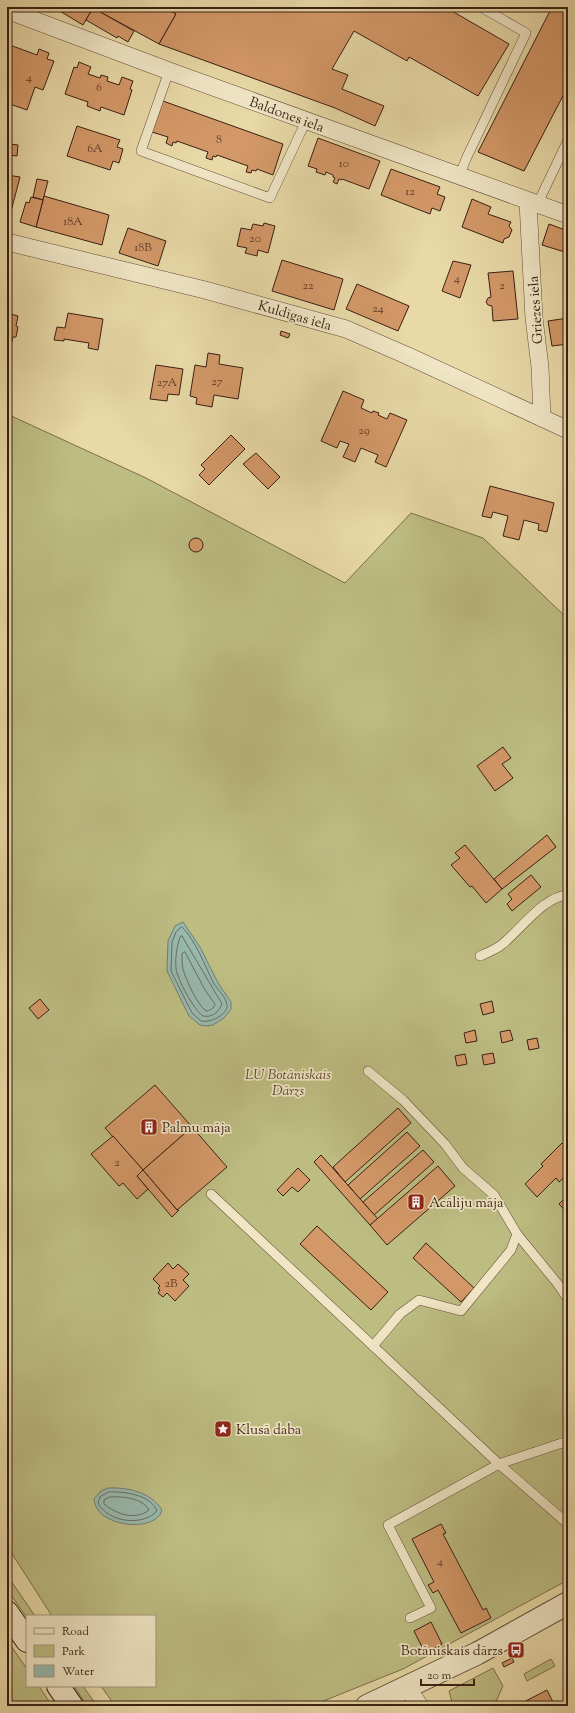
<svg xmlns="http://www.w3.org/2000/svg" width="575" height="1713" viewBox="0 0 575 1713" font-family="'Sorts Mill Goudy',serif">
<style>
.green{fill:#bdbd82;stroke:#7c6e4c}
.water{fill:#98b9ae;stroke:#727b71}
.lines{fill:none;stroke-linecap:round;stroke-linejoin:round}
.shore{stroke:#696c62;stroke-width:1}
.building{fill:#d39868;stroke:#3a1f15}
.service-casing{stroke:#664e3a;stroke-width:10}
.minor-casing{stroke:#664e3a;stroke-width:18}
.tertiary-casing{stroke:#664e3a;stroke-width:24}
.secondary-casing{stroke:#3a1f15;stroke-width:24}
.service{stroke:#f0e6c6;stroke-width:9}
.minor{stroke:#f0e6c6;stroke-width:17}
.tertiary{stroke:#f0e6c6;stroke-width:22}
.secondary{stroke:#f0e6c6;stroke-width:22}
.labels{text-anchor:middle;stroke-width:3.5;stroke-linejoin:round;paint-order:stroke}
.number-label{font-size:12px;fill:#603d2a}
.street-label{font-size:14px;fill:#3a1f15;stroke:#f0e6c6}
.park-label{font-size:14px;font-style:italic;fill:#5b4630;stroke:#f0e6c6}
.poi-label{font-size:14px;fill:#3a1f15;stroke:#f0e6c6;text-anchor:start}
</style>
<rect width="100%" height="100%" fill="#e8d9a7"/>
<filter id="stains"><feTurbulence type="fractalNoise" baseFrequency=".005" numOctaves="4"/><feColorMatrix values="0 0 0 0 .2 0 0 0 0 .09 0 0 0 0 .02 0 0 0 .5 -.17"/></filter>
<radialGradient id="worn" r=".72"><stop offset=".6" stop-color="#630" stop-opacity="0"/><stop offset="1" stop-color="#630" stop-opacity=".3"/></radialGradient>
<g class="green">
<polygon points="7,414 146,478 345,583 411,513 483,538 568,619 568,1580 403,1669 311,1706 115,1706 101,1686 155,1686 155,1616 52,1616 7,1546"/>
<polygon points="7,1575 35,1616 27,1616 27,1618 7,1589"/>
<polygon points="7,1640 27,1669 27,1686 39,1686 52,1706 12,1706 7,1696"/>
<polygon points="551,1659 555,1666 527,1681 524,1674"/>
<polygon points="493,1668 503,1686 494,1706 453,1706 449,1691"/>
<polygon points="74,1686 83,1686 97,1706 87,1706"/>
</g>
<g class="water">
<polygon points="183,922 200,947 218,983 231,1002 231,1009 224,1018 213,1025 206,1026 200,1025 189,1016 167,971 168,941 175,926"/>
<path d="M108,1488C127,1487 151,1492 162,1510C156,1534 95,1527 94,1499L101,1491Z"/>
</g>
<g class="lines">
<g class="shore">
<path d="M182,927C195,939 206,968 214,984C218,990 226,997 227,1005C228,1015 210,1023 201,1021L192,1013L171,971L172,942L176,932Z"/>
<path d="M182,936L222,1004C219,1012 212,1018 203,1016C194,1010 177,979 176,968C175,957 177,947 180,937Z"/>
<path d="M185,952L205,990L215,1004C215,1008 209,1011 206,1011C197,1004 186,980 183,969C182,965 182,959 182,954Z"/>
<path d="M109,1492C124,1491 151,1495 157,1511C142,1527 108,1522 98,1503L100,1497Z"/>
<path d="M110,1497C122,1496 143,1498 149,1510C135,1521 116,1514 104,1504V1500Z"/>
</g>
</g>
<g class="building">
<polygon points="53,7 165,7 176,14 159,44 93,8 83,25"/>
<polygon points="165,7 445,7 509,44 478,96 409,57 407,61 354,31 332,69 348,75 342,89 384,106 375,126 335,108 159,44 176,14"/>
<polygon points="552,7 568,7 568,86 524,171 478,152"/>
<polygon points="93,8 134,31 128,42 118,36 117,38 86,20"/>
<polygon points="7,44 37,55 39,49 49,53 47,59 54,61 43,90 35,87 27,110 7,103 7,89 11,77 7,76"/>
<polygon points="79,62 91,67 88,74 100,78 101,75 108,77 107,81 119,85 122,77 133,81 130,89 132,90 124,115 101,107 100,111 87,106 88,102 65,94 74,67 77,68"/>
<polygon points="163,101 283,144 273,175 257,169 256,171 252,170 251,173 246,172 248,166 217,155 216,157 213,156 212,160 206,158 208,152 177,141 176,143 173,142 172,146 166,143 168,137 152,132"/>
<polygon points="77,126 120,140 117,147 123,149 119,163 113,161 110,170 67,156"/>
<polygon points="318,138 380,161 369,189 342,179 341,180 339,179 337,184 333,182 335,178 333,177 333,175 326,172 325,175 316,172 317,169 308,166"/>
<polygon points="7,141 10,141 10,144 18,145 17,156 7,155"/>
<polygon points="391,169 440,187 437,194 445,197 440,211 432,208 430,214 381,195"/>
<polygon points="7,175 20,177 9,219 7,218"/>
<polygon points="37,179 48,181 43,200 33,197"/>
<polygon points="44,196 109,215 102,245 36,227"/>
<polygon points="31,197 43,200 36,227 20,222 26,202 29,203"/>
<polygon points="472,199 491,207 488,214 511,222 509,226 512,230 509,237 504,239 503,243 462,227"/>
<polygon points="264,223 275,226 268,253 258,250 257,256 245,253 247,248 237,246 241,228 251,230 253,224 263,226"/>
<polygon points="549,224 568,231 568,253 542,245"/>
<polygon points="128,228 166,241 158,266 119,253"/>
<polygon points="282,260 343,279 334,310 272,291"/>
<polygon points="453,261 471,265 460,298 442,291"/>
<polygon points="513,271 518,319 493,321 492,306 488,305 486,302 488,298 491,297 488,273"/>
<polygon points="357,284 409,306 398,331 346,309"/>
<polygon points="7,313 18,316 16,326 18,327 16,337 13,337 10,349 7,348"/>
<polygon points="68,313 103,319 98,350 88,348 89,343 64,339 64,341 54,340 57,327 65,328"/>
<polygon points="568,318 568,344 552,346 548,321"/>
<polygon points="281,331 290,334 288,338 280,335"/>
<polygon points="208,353 220,355 219,364 243,368 238,399 214,395 212,407 196,404 197,398 190,396 195,365 206,367"/>
<polygon points="156,365 183,369 179,395 168,394 167,401 150,399"/>
<polygon points="343,391 364,400 361,408 372,413 373,411 379,413 378,415 387,419 390,413 407,420 386,467 375,462 378,455 361,448 355,462 343,457 349,444 340,441 337,448 321,441"/>
<polygon points="231,435 245,449 209,485 199,475 205,469 201,465"/>
<polygon points="256,453 280,477 268,489 243,464"/>
<polygon points="490,486 554,503 547,532 538,530 539,524 524,520 519,540 503,536 508,516 493,512 491,518 482,516"/>
<circle cx="196" cy="545" r="7"/>
<polygon points="503,747 511,758 502,764 513,778 495,791 477,766"/>
<polygon points="547,835 556,847 502,889 494,879"/>
<polygon points="465,845 502,889 486,903 472,886 470,887 451,865 460,858 455,853"/>
<polygon points="531,875 541,887 512,911 507,904 512,899 508,894"/>
<polygon points="40,999 49,1010 38,1019 29,1008"/>
<polygon points="492,1001 494,1012 483,1015 480,1004"/>
<polygon points="475,1030 477,1041 466,1043 464,1033"/>
<polygon points="510,1030 513,1040 502,1043 500,1032"/>
<polygon points="537,1038 539,1048 529,1050 527,1040"/>
<polygon points="493,1053 495,1063 484,1065 482,1055"/>
<polygon points="465,1054 467,1064 457,1066 455,1056"/>
<polygon points="155,1085 192,1127 143,1170 105,1128"/>
<polygon points="398,1108 411,1123 345,1182 333,1167"/>
<polygon points="192,1127 227,1167 177,1210 143,1170"/>
<polygon points="407,1132 420,1146 360,1199 348,1185"/>
<polygon points="113,1136 143,1170 137,1176 148,1189 137,1199 123,1183 119,1186 91,1154"/>
<polygon points="562,1143 568,1149 568,1174 559,1182 556,1178 537,1197 525,1184 543,1166 541,1164"/>
<polygon points="423,1150 434,1162 374,1215 363,1202"/>
<polygon points="321,1155 378,1219 370,1225 314,1162"/>
<polygon points="438,1166 455,1186 387,1245 370,1225"/>
<polygon points="298,1168 310,1180 298,1192 292,1187 283,1196 277,1190"/>
<polygon points="143,1170 177,1210 179,1210 172,1217 137,1176"/>
<polygon points="568,1195 568,1214 559,1204"/>
<polygon points="317,1226 388,1292 371,1310 300,1244"/>
<polygon points="426,1243 474,1288 461,1302 413,1258"/>
<polygon points="168,1263 173,1269 178,1264 189,1274 183,1280 189,1286 175,1301 167,1293 163,1297 158,1293 160,1290 158,1288 160,1286 153,1279"/>
<polygon points="441,1524 446,1533 443,1534 483,1610 486,1608 491,1618 461,1633 438,1590 433,1593 428,1585 434,1582 412,1539"/>
<polygon points="431,1622 442,1644 425,1653 414,1631"/>
<polygon points="512,1658 514,1662 504,1667 502,1663"/>
<polygon points="547,1690 555,1706 516,1706"/>
</g>
<g class="lines">
<g class="service-casing">
<g id="service">
<polyline points="169,71 141,151 270,198 306,121"/>
<polyline points="459,177 466,159 526,33 481,7"/>
<polyline points="537,205 568,140"/>
<path d="M480,956C487,953 494,950 500,946C519,932 543,896 568,895"/>
<polyline points="368,1071 403,1100 445,1144 463,1168 494,1195 517,1234 511,1250 461,1311 419,1300 400,1314 373,1346"/>
<polyline points="211,1194 499,1464 568,1524"/>
<polyline points="517,1234 557,1283 568,1299"/>
<polyline points="410,1618 431,1608 388,1525 499,1464 568,1441"/>
</g>
</g>
<g class="minor-casing">
<g id="minor">
<polyline points="7,10 169,71 568,215"/>
<polyline points="528,202 534,318 540,367 542,418"/>
<polyline points="7,242 205,290 346,329 408,356 568,430"/>
<polyline points="407,1688 420,1706"/>
</g>
</g>
<g class="tertiary-casing">
<polyline id="tertiary" points="367,1706 478,1653 568,1603"/>
</g>
<g class="secondary-casing">
<g id="secondary">
<polyline points="7,1612 27,1641"/>
<polyline points="58,1686 72,1706"/>
</g>
</g>
<use href="#service" class="service"/>
<use href="#minor" class="minor"/>
<use href="#tertiary" class="tertiary"/>
<use href="#secondary" class="secondary"/>
</g>
<defs>
<g id="building-square" transform="scale(0.9)"><rect x="-9" y="-9" width="18" height="18" rx="4" fill="#8f2418" stroke="#f0e6c6"/><path d="M-4-6H4V6H1V3H-1V6H-4ZM-2.5-4.3h1.7v1.8h-1.7ZM.8-4.3h1.7v1.8H.8ZM-2.5-1h1.7V.8h-1.7ZM.8-1h1.7V.8H.8Z" fill="#fff"/></g>
<g id="sight-square" transform="scale(0.9)"><rect x="-9" y="-9" width="18" height="18" rx="4" fill="#8f2418" stroke="#f0e6c6"/><path d="M0-6L1.8-2.2L6-1.7L2.9 1.2L3.7 5.4L0 3.3L-3.7 5.4L-2.9 1.2L-6-1.7L-1.8-2.2Z" fill="#fff"/></g>
<g id="bus-square" transform="scale(0.9)"><rect x="-9" y="-9" width="18" height="18" rx="4" fill="#8f2418" stroke="#f0e6c6"/><path d="M-5-6H5V4H4V6H2V4H-2V6H-4V4H-5ZM-3.5-4V0h7V-4ZM-3.5 1.2v1.5H-2V1.2ZM2 1.2v1.5H3.5V1.2Z" fill="#fff"/></g>
</defs>
<g fill-rule="evenodd">
<use href="#building-square" x="149" y="1127"/>
<use href="#building-square" x="416" y="1202"/>
<use href="#sight-square" x="223" y="1429"/>
<use href="#bus-square" x="516" y="1650"/>
</g>
<g class="labels">
<g class="number-label">
<text x="29" y="81">4</text>
<text x="99" y="91">6</text>
<text x="219" y="143">8</text>
<text x="95" y="152">6A</text>
<text x="344" y="167">10</text>
<text x="410" y="195">12</text>
<text x="73" y="225">18A</text>
<text x="255" y="242">20</text>
<text x="143" y="251">18B</text>
<text x="457" y="282">4</text>
<text x="308" y="289">22</text>
<text x="502" y="289">2</text>
<text x="378" y="312">24</text>
<text x="217" y="385">27</text>
<text x="167" y="386">27A</text>
<text x="364" y="434">29</text>
<text x="117" y="1166">2</text>
<text x="171" y="1287">2B</text>
<text x="440" y="1565">4</text>
</g>
<g class="street-label">
<text transform="translate(287 114) rotate(20)" y="5">Baldones iela</text>
<text transform="translate(535 310) rotate(-94)" y="5">Griezes iela</text>
<text transform="translate(295 315) rotate(16)" y="5">Kuldīgas iela</text>
</g>
<g class="park-label">
<text x="288" y="1079">LU Botāniskais<tspan x="288" dy="16">Dārzs</tspan></text>
</g>
<g class="poi-label">
<text x="162" y="1132">Palmu māja</text>
<text x="429" y="1207">Acāliju māja</text>
<text x="236" y="1434">Klusā daba</text>
<text x="503" y="1655" text-anchor="end">Botāniskais dārzs</text>
</g>
</g>
<rect width="575" height="1713" fill="none" stroke="#e8d9a7" stroke-width="24"/>
<rect x="8" y="8" width="559" height="1697" fill="none" stroke="#3a1f15" stroke-width="2"/>
<rect x="12" y="12" width="551" height="1689" fill="none" stroke="#3a1f15"/>
<rect x="26" y="1615" width="130" height="72" fill="#f0e6c6" stroke="#a7967f"/>
<rect x="34" y="1628" width="20" height="6" fill="#f0e6c6" stroke="#a7967f"/>
<text x="62" y="1635" font-size="12" fill="#3a1f15">Road</text>
<rect x="34" y="1645" width="20" height="12" fill="#bdbd82" stroke="#a7967f"/>
<text x="62" y="1655" font-size="12" fill="#3a1f15">Park</text>
<rect x="34" y="1665" width="20" height="12" fill="#98b9ae" stroke="#a7967f"/>
<text x="62" y="1675" font-size="12" fill="#3a1f15">Water</text>
<path d="M421 1679v6h53v-6" fill="none" stroke="#3a1f15" stroke-width="2"/>
<text x="427" y="1679" font-size="12" fill="#3a1f15" stroke="#f0e6c6" stroke-width="3" paint-order="stroke">20 m</text>
<rect width="100%" height="100%" filter="url(#stains)"/>
<rect width="100%" height="100%" fill="url(#worn)"/>
</svg>
